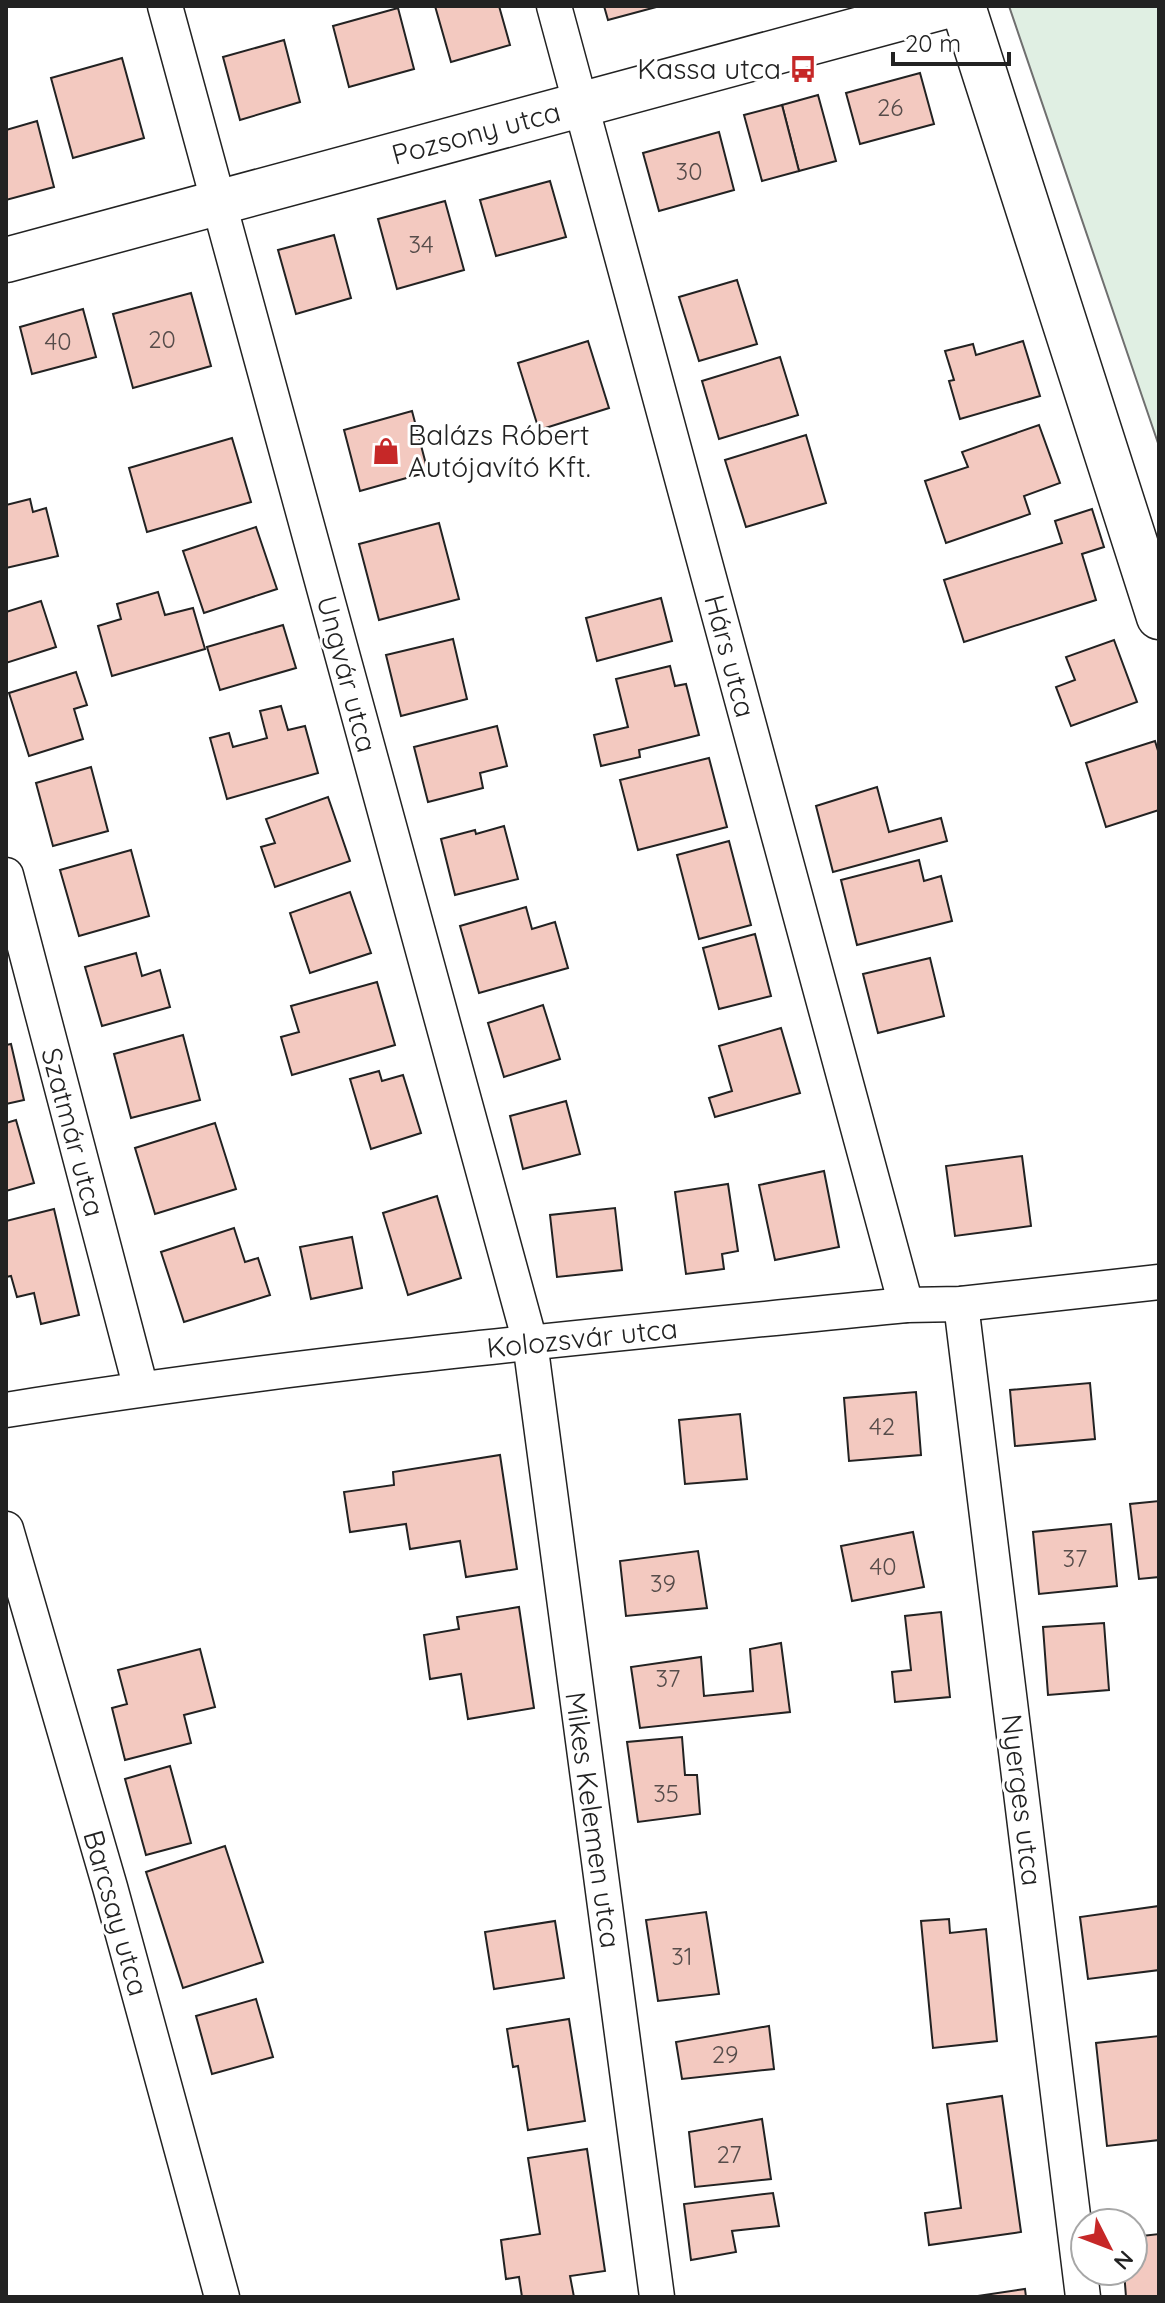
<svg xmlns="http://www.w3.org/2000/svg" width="1165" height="2303" viewBox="0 0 1165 2303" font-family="Quicksand,sans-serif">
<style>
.green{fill:#e0efe3;stroke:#6f6f6f;stroke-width:2}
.building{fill:#f3c9c0;stroke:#222;stroke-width:2}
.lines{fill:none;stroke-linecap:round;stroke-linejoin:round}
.street-casing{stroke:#222;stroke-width:37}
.secondary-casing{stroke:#222;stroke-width:47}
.street{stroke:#fff;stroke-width:34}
.secondary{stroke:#fff;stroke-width:44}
.labels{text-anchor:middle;stroke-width:6;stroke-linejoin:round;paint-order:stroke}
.number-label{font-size:24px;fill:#564c4a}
.poi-label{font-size:28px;fill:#222;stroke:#fff;text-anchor:end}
.street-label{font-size:28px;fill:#222;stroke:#fff}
</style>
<rect width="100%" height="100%" fill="#fff"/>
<polygon class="green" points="1009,6 1159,6 1159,446"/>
<g class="building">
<polygon points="435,6 499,6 510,45 451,62"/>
<polygon points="604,6 660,6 608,20"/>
<polygon points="398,8 414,69 349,87 333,26"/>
<polygon points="284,40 300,102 240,120 223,57"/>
<polygon points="122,58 144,138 73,158 51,78"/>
<polygon points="920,73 934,124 860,144 846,93"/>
<polygon points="818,95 836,161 799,171 782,105"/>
<polygon points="782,105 799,171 762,181 744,115"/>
<polygon points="37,121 54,187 6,200 6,130"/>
<polygon points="719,132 734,190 659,211 643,153"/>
<polygon points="550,181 566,237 496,256 480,200"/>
<polygon points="445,201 464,270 397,289 378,219"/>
<polygon points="334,235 351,298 296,314 278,250"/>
<polygon points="737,280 757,344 699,361 679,297"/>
<polygon points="191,293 211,366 133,388 113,314"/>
<polygon points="83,309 96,357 32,374 20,327"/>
<polygon points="588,341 609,408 539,430 518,363"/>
<polygon points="1023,341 1040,396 960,419 949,381 954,380 945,351 973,344 976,355"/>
<polygon points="780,357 798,415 719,439 702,381"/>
<polygon points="412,411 428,472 360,491 344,430"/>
<polygon points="1039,425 1060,483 1024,496 1030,514 946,543 925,481 968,467 962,452"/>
<polygon points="806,435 826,503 746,527 725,460"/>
<polygon points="232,438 251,502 147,532 129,468"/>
<polygon points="30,499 33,512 46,508 58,556 6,568 6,505"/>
<polygon points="1092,509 1104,547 1082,554 1096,600 964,642 944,580 1062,543 1055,521"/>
<polygon points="439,523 459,599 379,620 359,544"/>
<polygon points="256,527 277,589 204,613 183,551"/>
<polygon points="158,592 165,615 193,608 205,649 112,676 98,626 121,619 117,604"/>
<polygon points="661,598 672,641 597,661 586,618"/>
<polygon points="41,601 56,647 6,663 6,612"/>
<polygon points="283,625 296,668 220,690 207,647"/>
<polygon points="453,639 467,699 401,716 386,655"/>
<polygon points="1114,640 1137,702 1071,726 1056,687 1075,680 1066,657"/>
<polygon points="670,666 675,686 686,684 699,735 639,750 640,757 601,766 594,735 628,727 616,679"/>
<polygon points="76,672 87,705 74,709 83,739 29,756 9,693"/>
<polygon points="281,706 288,730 305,726 318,773 227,799 210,738 229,733 233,747 267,738 260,711"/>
<polygon points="497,726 507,766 480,773 483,788 428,802 414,747"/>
<polygon points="1155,741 1159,754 1159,810 1106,827 1086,763"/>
<polygon points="709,758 727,827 638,850 620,780"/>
<polygon points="91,767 108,831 53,846 36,783"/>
<polygon points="877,787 889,832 941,818 947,841 833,872 816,806"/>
<polygon points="328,797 350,861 275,887 261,847 275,843 266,819"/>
<polygon points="504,826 518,879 455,895 441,839 475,830 476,834"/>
<polygon points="729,841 751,925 699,939 677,855"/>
<polygon points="131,850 149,916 79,936 60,870"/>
<polygon points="919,860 924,881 941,876 952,921 857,945 841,880"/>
<polygon points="350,892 371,953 310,973 290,913"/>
<polygon points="526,907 532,929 555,922 568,968 479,993 460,926"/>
<polygon points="755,934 771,996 719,1009 703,948"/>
<polygon points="136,953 142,976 160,970 170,1007 102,1026 85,967"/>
<polygon points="930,958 944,1016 878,1033 863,974"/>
<polygon points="377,982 395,1045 292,1075 281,1037 299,1032 291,1006"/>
<polygon points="543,1005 560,1059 504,1077 488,1023"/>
<polygon points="781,1028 800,1093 715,1117 709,1098 732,1091 719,1046"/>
<polygon points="183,1035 200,1100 131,1118 114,1054"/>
<polygon points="11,1044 24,1100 6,1104 6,1045"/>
<polygon points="379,1071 382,1081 403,1075 421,1133 371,1149 350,1079"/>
<polygon points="566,1101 580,1154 523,1169 510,1116"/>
<polygon points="16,1120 34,1183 6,1191 6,1123"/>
<polygon points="215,1123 236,1189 155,1214 135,1148"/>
<polygon points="1022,1156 1031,1226 955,1236 946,1166"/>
<polygon points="824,1171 839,1247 775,1260 759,1185"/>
<polygon points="728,1184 738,1251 722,1254 724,1269 686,1274 675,1192"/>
<polygon points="437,1196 461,1278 408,1295 383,1213"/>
<polygon points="615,1208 622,1270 557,1277 550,1215"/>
<polygon points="54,1209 79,1315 41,1324 34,1293 17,1297 11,1276 6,1277 6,1221"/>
<polygon points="234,1228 245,1262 258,1258 270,1295 184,1322 161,1252"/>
<polygon points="352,1237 362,1288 311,1299 300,1247"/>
<polygon points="1090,1383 1095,1439 1015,1446 1010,1390"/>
<polygon points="916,1392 921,1455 849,1461 844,1398"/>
<polygon points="740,1414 747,1479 685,1484 679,1420"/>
<polygon points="500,1455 517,1569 466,1577 460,1541 410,1549 406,1524 350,1532 344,1492 394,1485 393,1472"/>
<polygon points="1159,1501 1159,1577 1139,1579 1130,1504"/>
<polygon points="1111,1524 1117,1586 1039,1594 1033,1532"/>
<polygon points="913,1532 924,1587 852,1601 841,1546"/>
<polygon points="698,1551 707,1608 626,1616 620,1561"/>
<polygon points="519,1607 534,1708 468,1719 461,1674 430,1679 424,1635 459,1629 457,1617"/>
<polygon points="941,1612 950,1697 895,1702 892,1672 911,1670 905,1616"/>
<polygon points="1104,1623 1109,1690 1048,1695 1043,1627"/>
<polygon points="781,1643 790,1712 640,1728 631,1667 701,1657 704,1696 753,1691 750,1649"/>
<polygon points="200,1649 215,1707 184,1715 191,1743 125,1760 112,1708 127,1704 118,1670"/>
<polygon points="682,1737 685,1775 697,1775 700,1814 638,1822 627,1742"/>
<polygon points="170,1766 191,1843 146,1855 125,1779"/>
<polygon points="225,1846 263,1962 183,1988 146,1872"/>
<polygon points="1159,1906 1159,1970 1088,1979 1080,1917"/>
<polygon points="706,1912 719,1994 658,2001 646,1920"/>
<polygon points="949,1919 950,1933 986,1929 997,2041 933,2048 921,1921"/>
<polygon points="555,1921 564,1978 494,1989 485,1932"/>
<polygon points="256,1999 273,2057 212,2074 196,2016"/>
<polygon points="569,2019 585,2121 528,2130 518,2066 513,2067 507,2029"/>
<polygon points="769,2026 774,2069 682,2079 676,2042"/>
<polygon points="1159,2036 1159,2140 1107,2146 1096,2043"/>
<polygon points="1002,2096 1021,2232 929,2245 925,2213 961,2208 947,2104"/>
<polygon points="762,2119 771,2179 695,2187 689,2132"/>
<polygon points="587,2149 605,2271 570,2276 574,2297 522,2297 519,2277 506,2279 501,2240 540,2234 528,2158"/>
<polygon points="773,2193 779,2226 732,2231 736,2252 691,2260 684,2204"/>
<polygon points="1159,2234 1159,2297 1126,2297 1124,2271 1133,2271 1133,2237"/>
<polygon points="1025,2289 1026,2297 971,2297"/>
</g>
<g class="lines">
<g class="street-casing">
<g id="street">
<polyline points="165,6 530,1342 657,2297"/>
<polyline points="554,6 906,1305"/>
<polyline points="6,875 141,1389"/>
<polyline points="961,1304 1083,2297"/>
<path d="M6,1410C304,1362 605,1335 906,1305L961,1304L1159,1282"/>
<polyline points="6,1529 110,1887 222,2297"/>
</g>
</g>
<g class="secondary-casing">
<g id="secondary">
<polyline points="963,6 1159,617"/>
<polyline points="6,260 946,6"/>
</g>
</g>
<use href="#street" class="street"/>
<use href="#secondary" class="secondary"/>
</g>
<defs>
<g id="bus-bare" transform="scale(2.16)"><path d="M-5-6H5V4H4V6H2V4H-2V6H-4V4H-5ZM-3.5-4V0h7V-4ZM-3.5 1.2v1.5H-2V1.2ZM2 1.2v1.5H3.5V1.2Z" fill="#c62828" stroke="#fff" stroke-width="2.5" paint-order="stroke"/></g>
<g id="shop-bare" transform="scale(2.16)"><path d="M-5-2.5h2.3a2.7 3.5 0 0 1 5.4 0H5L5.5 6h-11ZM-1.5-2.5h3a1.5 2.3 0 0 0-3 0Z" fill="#c62828" stroke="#fff" stroke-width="2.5" paint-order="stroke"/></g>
</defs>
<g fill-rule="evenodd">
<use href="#bus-bare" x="803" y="69"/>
<use href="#shop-bare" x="386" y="451"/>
</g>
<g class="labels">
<g class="number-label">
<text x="890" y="116">26</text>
<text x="689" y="180">30</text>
<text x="421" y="253">34</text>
<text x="162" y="348">20</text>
<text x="58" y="350">40</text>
<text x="882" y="1435">42</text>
<text x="1075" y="1567">37</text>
<text x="883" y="1575">40</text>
<text x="663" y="1592">39</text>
<text x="668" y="1687">37</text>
<text x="666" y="1802">35</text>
<text x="682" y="1965">31</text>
<text x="725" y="2063">29</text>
<text x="729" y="2163">27</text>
</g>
<g class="poi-label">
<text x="781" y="79">Kassa utca</text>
<text x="408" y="445" text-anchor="start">Balázs Róbert<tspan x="408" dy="32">Autójavító Kft.</tspan></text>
</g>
<g class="street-label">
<text transform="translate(476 133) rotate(-15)" y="10">Pozsony utca</text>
<text transform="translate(730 656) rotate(75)" y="10">Hárs utca</text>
<text transform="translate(347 674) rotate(75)" y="10">Ungvár utca</text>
<text transform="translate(73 1132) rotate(75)" y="10">Szatmár utca</text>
<text transform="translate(582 1338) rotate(-6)" y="10">Kolozsvár utca</text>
<text transform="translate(1022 1800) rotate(83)" y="10">Nyerges utca</text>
<text transform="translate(593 1820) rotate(82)" y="10">Mikes Kelemen utca</text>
<text transform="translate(116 1913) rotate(74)" y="10">Barcsay utca</text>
</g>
</g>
<rect width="1165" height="2303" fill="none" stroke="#222222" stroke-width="16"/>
<g transform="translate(1109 2247) rotate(132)"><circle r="38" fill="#ffffff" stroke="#a7a7a7" stroke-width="2"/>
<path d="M0-6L14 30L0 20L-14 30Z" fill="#c62828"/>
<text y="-12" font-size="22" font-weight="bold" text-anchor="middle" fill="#222222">N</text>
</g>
<path d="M893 52v12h116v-12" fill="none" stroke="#222222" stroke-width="4"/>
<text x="905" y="52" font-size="24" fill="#222222" stroke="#ffffff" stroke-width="6" paint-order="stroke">20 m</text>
</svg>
